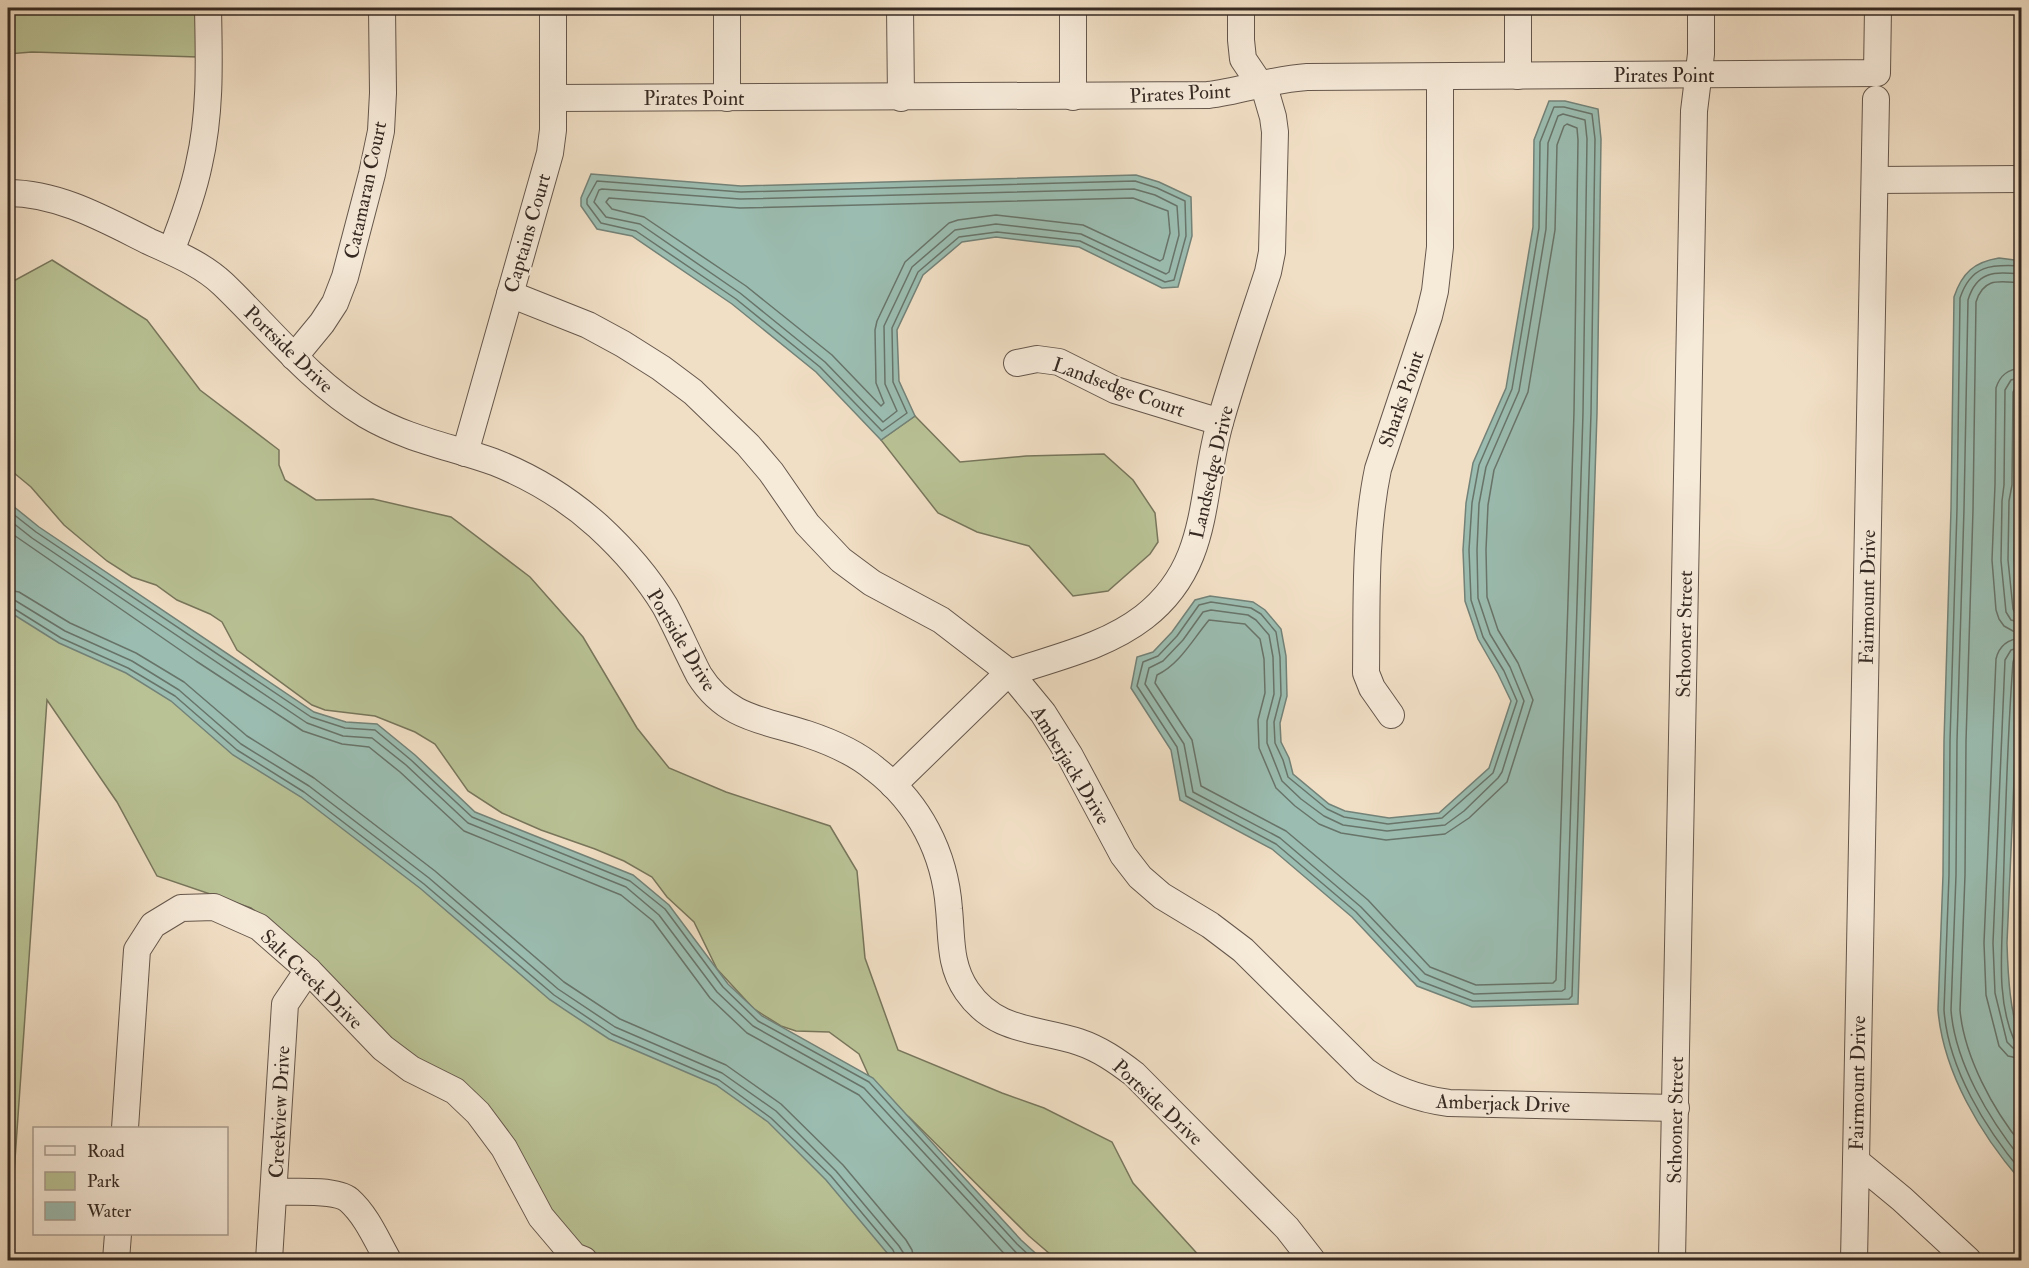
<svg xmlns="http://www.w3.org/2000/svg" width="2029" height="1268" viewBox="0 0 2029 1268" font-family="'IM FELL Double Pica',serif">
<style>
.green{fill:#b9c295;stroke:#78765c;stroke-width:1.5}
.water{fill:#9bbdb1;stroke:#738278;stroke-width:1.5}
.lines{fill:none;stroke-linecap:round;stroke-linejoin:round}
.shore{stroke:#68746a;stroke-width:1.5}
.minor-casing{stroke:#65574c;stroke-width:28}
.minor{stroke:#f6ead9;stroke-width:26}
.labels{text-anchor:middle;stroke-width:4.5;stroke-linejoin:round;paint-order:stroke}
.street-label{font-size:20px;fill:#362a23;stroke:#f6ead9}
</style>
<rect width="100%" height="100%" fill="#f1dfc5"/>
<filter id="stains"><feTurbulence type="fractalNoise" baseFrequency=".00333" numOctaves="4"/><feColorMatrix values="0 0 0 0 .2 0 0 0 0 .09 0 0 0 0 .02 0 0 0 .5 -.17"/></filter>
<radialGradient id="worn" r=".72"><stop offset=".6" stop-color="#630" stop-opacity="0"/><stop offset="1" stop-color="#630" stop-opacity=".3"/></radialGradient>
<g class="green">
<polygon points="8,8 198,8 198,57 32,52 8,54"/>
<polygon points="52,260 147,320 200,390 279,450 279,465 285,480 316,500 373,499 451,517 530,577 583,637 637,728 669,768 726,792 830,826 857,871 865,958 898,1050 1002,1093 1044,1108 1112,1142 1133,1183 1203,1260 1057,1260 1029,1236 909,1117 877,1094 859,1054 829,1032 796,1031 781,1026 754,1009 717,969 694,922 667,897 652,877 624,861 595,849 541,830 502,813 468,791 435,744 415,732 375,716 325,710 312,705 237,650 222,622 210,614 177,600 156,585 132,577 107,561 64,525 31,487 8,468 8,284"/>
<polygon points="915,416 960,462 1026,456 1104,454 1133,480 1155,513 1158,542 1150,554 1108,591 1073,596 1029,546 977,532 938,513 881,440"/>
<polygon points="8,599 89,644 757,1099 914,1260 606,1260 581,1249 550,1212 513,1144 399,1047 321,969 322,966 315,962 251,908 157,876 117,802 47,700 8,1260"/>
</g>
<g class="water">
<polygon points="1549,101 1565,101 1598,109 1601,139 1597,413 1578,1004 1472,1007 1417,986 1352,917 1272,849 1180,800 1171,750 1131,688 1137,657 1153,652 1172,632 1195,600 1210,596 1253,602 1265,610 1281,629 1286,656 1287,696 1280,723 1281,742 1289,758 1293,774 1329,804 1345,811 1389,818 1439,813 1489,768 1511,701 1498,674 1478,639 1465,601 1463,550 1466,503 1473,463 1506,388 1533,227 1534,140"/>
<polygon points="591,174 741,186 1136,175 1159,182 1191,197 1192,236 1178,287 1162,288 1079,247 996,237 962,242 923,275 897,330 899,381 915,416 881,440 816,372 732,304 632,236 597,229 581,206 581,198"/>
<path d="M1999,258L2022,261V376L2019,387L2018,486L2015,501L2014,560L2020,641L2007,943C2008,978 2010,1011 2021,1044V1181C1981,1135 1943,1072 1938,1010L1943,875L1944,741L1951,509L1954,297C1962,273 1974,262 1999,258Z"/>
<polygon points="8,502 39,527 314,712 346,722 377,724 415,755 475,812 633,875 669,905 728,984 762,1016 873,1078 1021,1240 1043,1260 893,1260 826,1180 768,1122 716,1085 609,1039 550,1000 421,889 301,797 233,755 171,701 126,673 59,643 8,611"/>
</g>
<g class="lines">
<g class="shore">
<polygon points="1554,107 1564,107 1592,114 1595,139 1591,413 1572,996 1569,999 1473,1001 1420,981 1356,912 1276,844 1186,796 1177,747 1137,686 1143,662 1158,656 1177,636 1199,605 1211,602 1251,608 1261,614 1276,632 1280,657 1281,695 1274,722 1275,743 1283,760 1288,777 1327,809 1344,817 1388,824 1442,818 1493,773 1517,701 1504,671 1483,637 1471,600 1469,550 1472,503 1479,465 1512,389 1539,228 1540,142"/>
<polygon points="1563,114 1585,120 1587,139 1583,413 1565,989 1562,991 1474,994 1425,974 1361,907 1280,838 1193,792 1184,744 1145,684 1149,668 1163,661 1183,640 1203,612 1211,610 1248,615 1256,620 1269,635 1273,657 1274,694 1267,721 1267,743 1282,781 1301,799 1324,816 1343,825 1387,831 1445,825 1464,811 1498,778 1502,772 1524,701 1510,667 1490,634 1478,598 1477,550 1479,504 1486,467 1519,391 1546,229 1548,143 1558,116"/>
<path d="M1567,124L1577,128L1578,140L1574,412L1556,980L1553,983L1476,985L1430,967L1368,900L1286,831L1201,786L1192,740L1155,683L1157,675C1180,664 1193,639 1209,620L1245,624L1260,639L1264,659L1265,693L1258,720L1259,748L1276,788L1295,806L1319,824L1341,833L1386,840L1445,834L1469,818L1507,782L1533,700L1518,663L1498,630L1487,597L1486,550L1488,505L1494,470L1528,392L1555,230L1557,145L1564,126Z"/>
<polygon points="597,181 741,192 1135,181 1157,188 1185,201 1186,236 1174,280 1165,282 1080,241 997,232 959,237 918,272 892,328 893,382 907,413 882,431 820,367 736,299 636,231 601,223 587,204 587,199"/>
<polygon points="602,189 740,199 1134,189 1155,195 1177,206 1179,235 1169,272 1166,274 1081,234 996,224 955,230 912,267 884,326 885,384 897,411 883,422 825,362 740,293 640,224 606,217 594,202 599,190"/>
<polygon points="609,198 740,208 1133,198 1168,211 1170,233 1163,259 1160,261 1083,225 996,215 958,220 949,223 905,262 877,321 875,330 876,383 884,403 881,406 832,355 746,286 644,217 612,209 606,202"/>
<path d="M2022,266C1991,264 1971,265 1960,298L1957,509L1950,741L1949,875L1944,1010C1948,1068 1985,1128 2022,1172"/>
<path d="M2022,274C1995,272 1977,270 1968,300L1964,509L1957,741L1956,875L1951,1010C1955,1063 1989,1119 2022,1160"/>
<path d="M2022,283C2001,282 1984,276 1976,302L1973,510L1966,741L1965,875L1960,1010C1964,1056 1993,1110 2022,1145"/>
<path d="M2022,368C2008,369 2000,375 1996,388L1995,485L1992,560L1996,610L1999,619L2004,626L2013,631L2022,632"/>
<polyline points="2022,377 2011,380 2005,390 2004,485 2002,501 2001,561 2006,612 2011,620 2022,623"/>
<polyline points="2022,385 2016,386 2013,392 2012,485 2009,501 2008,560 2013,609 2016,614 2022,615"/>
<polyline points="8,510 36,532 311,717 345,728 375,730 411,760 472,817 630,881 665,909 723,987 758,1021 869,1082 1017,1244 1034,1260"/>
<polyline points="8,519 32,538 307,723 343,736 372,738 406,765 468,823 626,887 659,915 717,992 753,1026 864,1088 1023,1260"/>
<polyline points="8,531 196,661 303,731 342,744 369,747 400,772 464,831 621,895 653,921 710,998 747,1033 859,1095 1010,1260"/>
<polyline points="8,590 19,592 70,623 136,653 184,682 247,736 314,778 435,871 564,982 620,1019 726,1065 781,1104 843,1165 906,1240 912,1250 914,1260"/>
<polyline points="8,599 16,601 65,631 132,661 179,690 241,744 309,786 429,878 558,989 615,1027 722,1073 776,1111 836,1171 899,1246 904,1254 905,1260"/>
<polyline points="8,607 13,608 61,638 128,668 175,696 237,750 304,792 424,884 554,995 612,1034 719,1080 771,1118 831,1176 893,1250 897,1260"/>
<path d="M2022,638C2008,639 1999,646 1996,659L1984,943L1986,995L1999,1046L2008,1056L2022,1059"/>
<polyline points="2022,647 2011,650 2005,660 1993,943 1995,993 2007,1042 2013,1048 2022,1050"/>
<path d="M2022,655L2015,656L2013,662C2007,741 2005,820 2003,900C2003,945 1995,996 2014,1040L2022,1043"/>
</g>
<g class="minor-casing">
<g id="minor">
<polyline points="727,8 727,98"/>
<polyline points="900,8 901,98"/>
<polyline points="1073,8 1073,97"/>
<polyline points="1518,76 1518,8"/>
<path d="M554,98L1208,95C1241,91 1273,79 1307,77L1877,73L1878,8"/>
<polyline points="1875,180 2022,179"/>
<path d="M8,193C58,193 104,219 148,241C174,253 202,264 223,284C270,329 310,381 366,415C409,440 449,446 494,462C532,477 568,499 598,526C623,549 647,576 665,606C677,628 687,652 699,675C726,718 763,720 807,734C831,742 855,752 875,769C919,803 945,853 949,909C952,938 949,965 967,991C996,1033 1037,1028 1079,1042C1100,1049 1117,1061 1134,1074L1287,1228L1312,1260"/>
<path d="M171,251C182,223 193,194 199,164C211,112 209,60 208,8"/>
<path d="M510,294L588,325L623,344L661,368L693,392L748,445L771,472L807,524L841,560L872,583L941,620L1010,673L1043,713L1070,756L1123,855L1140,877L1162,896L1210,925L1243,950L1365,1071C1391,1089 1417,1099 1449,1103L1676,1108"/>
<polyline points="294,357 322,323 335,303 345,277 372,174 381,131 383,93 382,8"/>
<polyline points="1017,363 1037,359 1059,362 1115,390 1220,422"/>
<polyline points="465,453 550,153 553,130 553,8"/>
<path d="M1391,715L1372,688L1366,673C1367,606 1364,536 1378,469L1429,316L1435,291L1440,247V77"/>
<path d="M893,785L1003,678L1010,673C1056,657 1105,647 1144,617C1212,564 1199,493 1221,419C1235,370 1252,321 1268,272L1272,252L1275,132L1273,117L1266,93L1243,59L1241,40V8"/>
<polyline points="125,1128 137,950 153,925 181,908 214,907 259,927 308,970 383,1048 411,1069 455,1091 478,1113 504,1148 541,1217 574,1256 584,1260"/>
<polyline points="1856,1161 1876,99"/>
<path d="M274,1192C292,1192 336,1189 349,1200C367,1216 377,1241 388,1260"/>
<polyline points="116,1260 118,1234"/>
<polyline points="269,1260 285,1004 308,970"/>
<polyline points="1672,1260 1694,111 1701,54 1701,8"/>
<polyline points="1854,1260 1856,1161 1902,1199 1968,1260"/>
</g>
</g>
<use href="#minor" class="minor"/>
</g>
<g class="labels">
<g class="street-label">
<text x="1664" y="82">Pirates Point</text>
<text transform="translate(1180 93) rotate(-3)" y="7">Pirates Point</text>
<text x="694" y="105">Pirates Point</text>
<text transform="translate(365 190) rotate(-78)" y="7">Catamaran Court</text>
<text transform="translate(527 233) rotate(-74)" y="7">Captains Court</text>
<text transform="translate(289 349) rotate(44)" y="7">Portside Drive</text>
<text transform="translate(1119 387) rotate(20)" y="7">Landsedge Court</text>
<text transform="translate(1401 399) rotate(-71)" y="7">Sharks Point</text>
<text transform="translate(1211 472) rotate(-77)" y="7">Landsedge Drive</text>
<text transform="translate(1867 597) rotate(-89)" y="7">Fairmount Drive</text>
<text transform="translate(1684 634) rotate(-89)" y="7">Schooner Street</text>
<text transform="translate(682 640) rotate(59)" y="7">Portside Drive</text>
<text transform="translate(1071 765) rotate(59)" y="7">Amberjack Drive</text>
<text transform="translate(312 979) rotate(44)" y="7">Salt Creek Drive</text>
<text transform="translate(1857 1083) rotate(-89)" y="7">Fairmount Drive</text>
<text transform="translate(1158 1102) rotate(43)" y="7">Portside Drive</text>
<text transform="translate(1503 1103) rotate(2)" y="7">Amberjack Drive</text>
<text transform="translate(279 1112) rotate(-87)" y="7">Creekview Drive</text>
<text transform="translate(1675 1120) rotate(-89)" y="7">Schooner Street</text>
</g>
</g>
<rect width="2029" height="1268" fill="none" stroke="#f1dfc5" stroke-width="30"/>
<rect x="9" y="9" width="2011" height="1250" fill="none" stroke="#362a23" stroke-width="3"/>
<rect x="15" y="15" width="1999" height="1238" fill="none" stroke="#362a23" stroke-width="1.5"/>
<rect x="33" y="1127" width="195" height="108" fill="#f6ead9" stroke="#a99d90" stroke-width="1.5"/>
<rect x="45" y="1146" width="30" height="9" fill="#f6ead9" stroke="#a99d90" stroke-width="1.5"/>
<text x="87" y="1157" font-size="18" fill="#362a23">Road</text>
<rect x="45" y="1172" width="30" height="18" fill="#b9c295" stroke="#a99d90" stroke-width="1.5"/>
<text x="87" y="1187" font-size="18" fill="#362a23">Park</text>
<rect x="45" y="1202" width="30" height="18" fill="#9bbdb1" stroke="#a99d90" stroke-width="1.5"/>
<text x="87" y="1217" font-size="18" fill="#362a23">Water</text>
<rect width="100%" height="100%" filter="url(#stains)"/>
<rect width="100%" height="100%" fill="url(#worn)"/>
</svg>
